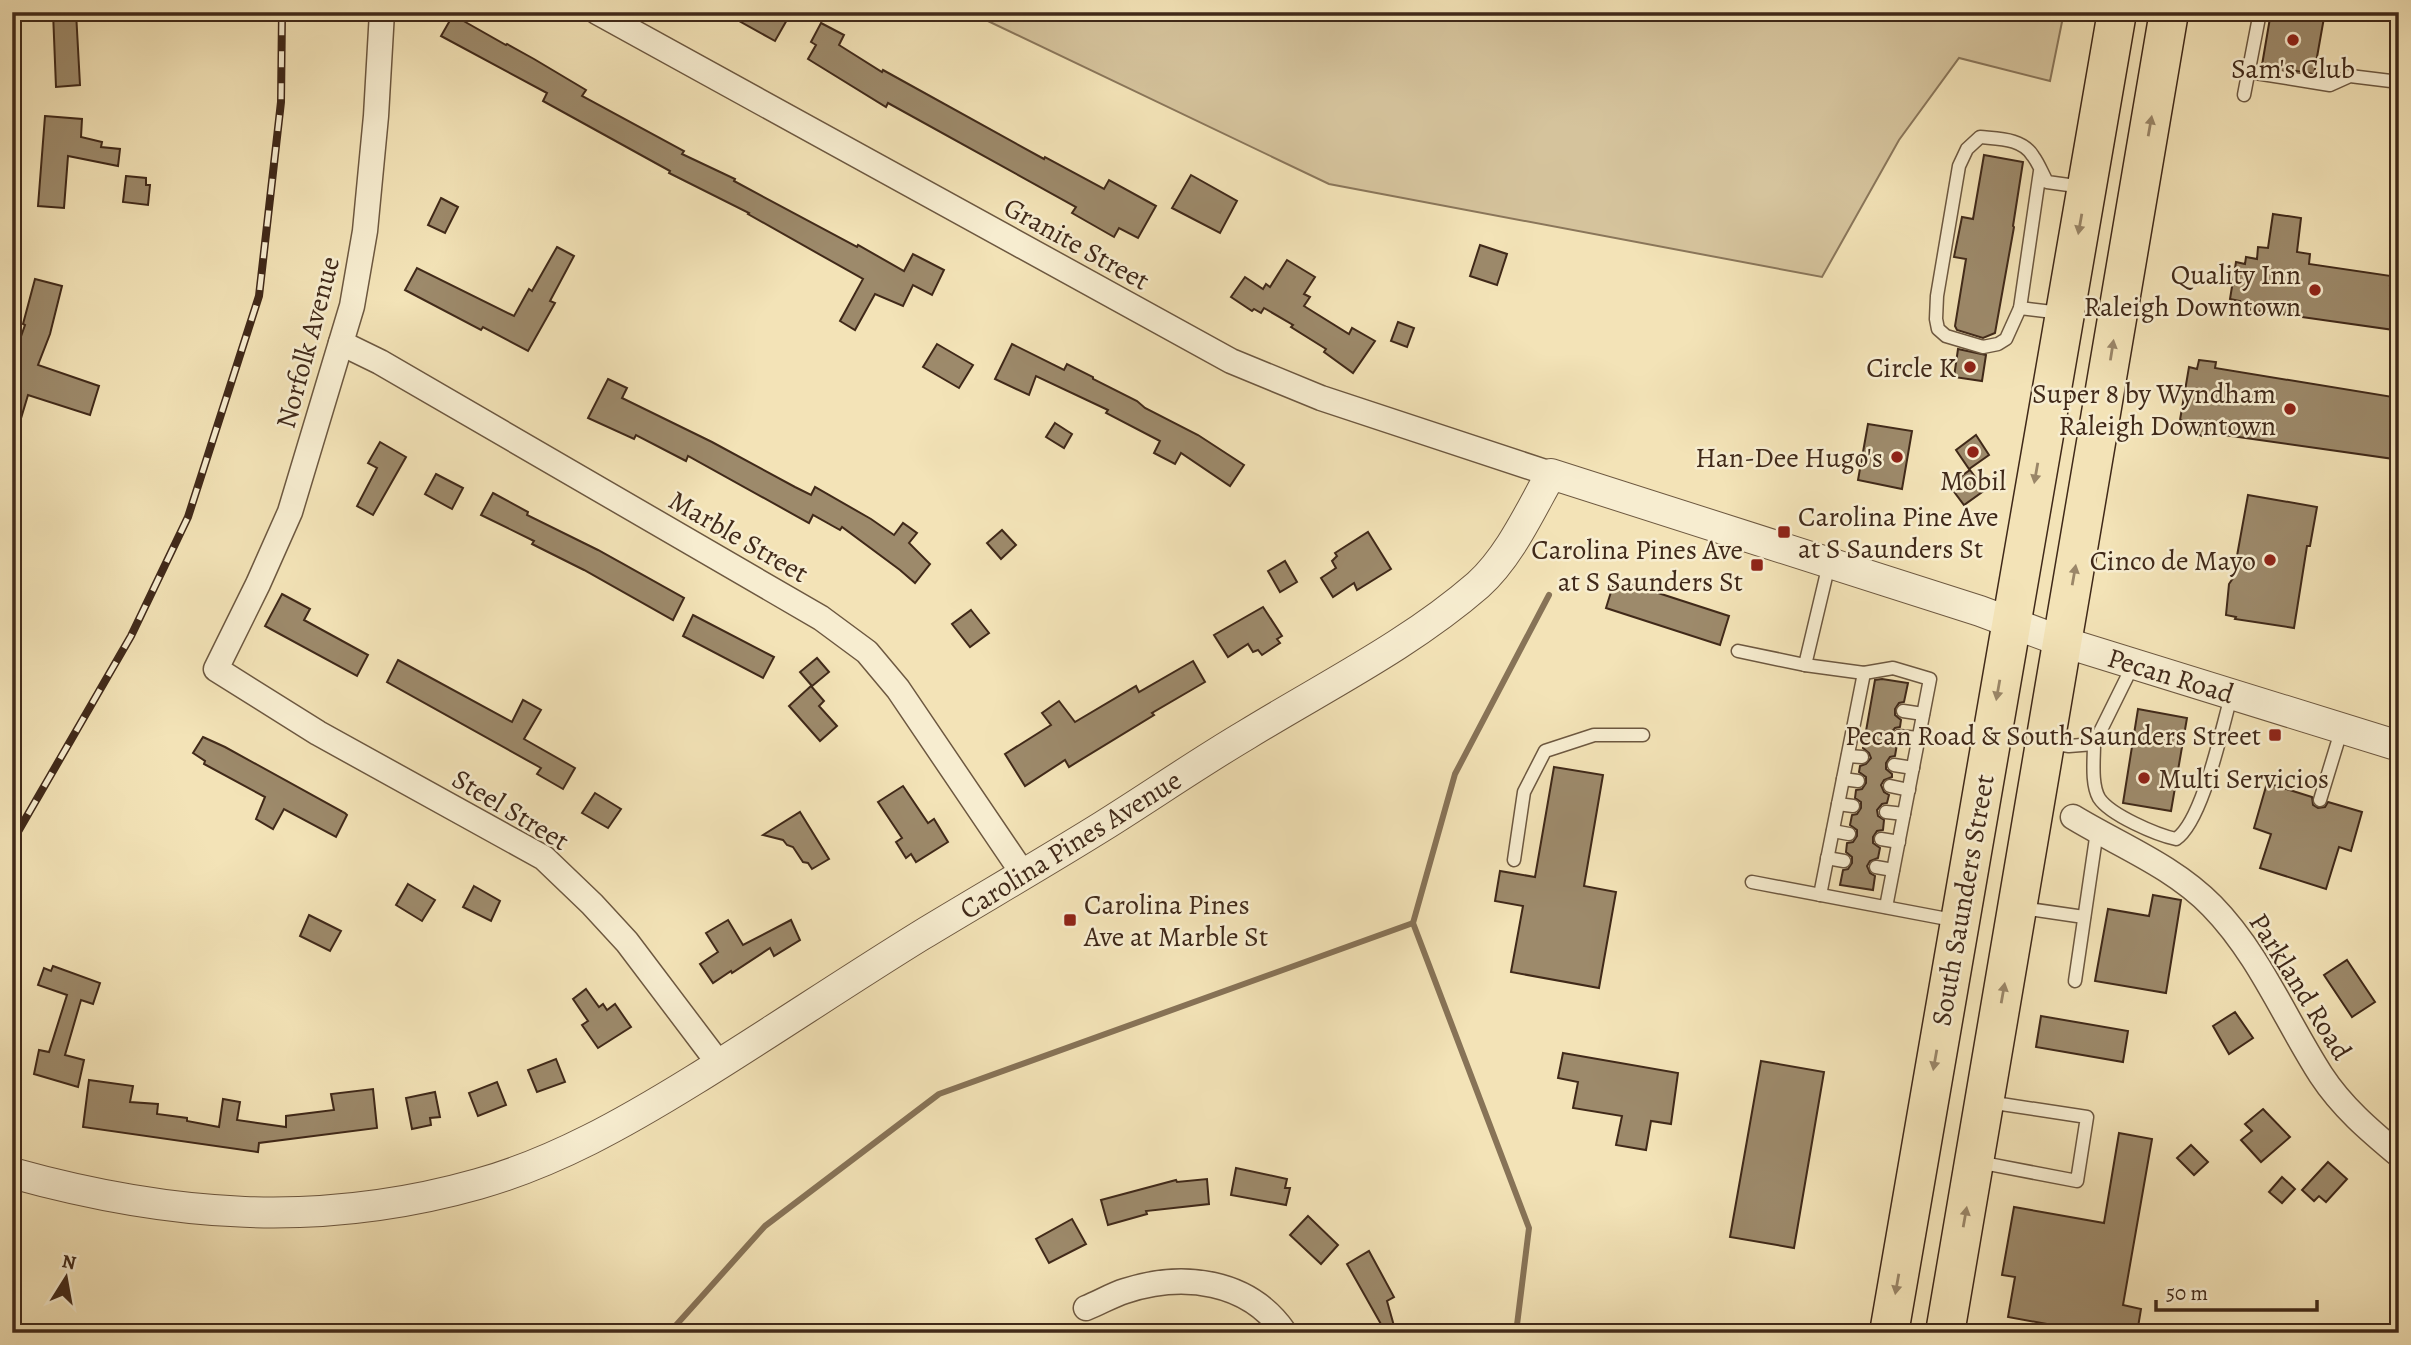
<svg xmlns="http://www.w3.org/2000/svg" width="2411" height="1345" viewBox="0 0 2411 1345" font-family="Alegreya,serif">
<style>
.green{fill:#d5c39c;stroke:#8a765a;stroke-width:2}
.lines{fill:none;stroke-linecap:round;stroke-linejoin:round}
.stream{stroke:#877357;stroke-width:6}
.building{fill:#9d8a6b;stroke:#402919;stroke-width:2}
.service-casing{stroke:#6d5840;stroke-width:15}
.minor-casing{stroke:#6d5840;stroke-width:27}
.tertiary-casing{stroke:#6d5840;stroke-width:32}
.trunk-casing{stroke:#402919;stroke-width:41}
.service{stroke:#f7edd0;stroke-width:12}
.minor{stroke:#f7edd0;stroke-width:24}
.tertiary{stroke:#f7edd0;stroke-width:30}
.trunk{stroke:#f3e3b7;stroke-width:38}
.rail-casing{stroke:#402919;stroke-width:8}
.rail{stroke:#f7edd0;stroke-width:5;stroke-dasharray:16;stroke-linecap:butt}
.oneway{fill:#9a8668}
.poi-dot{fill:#8f2418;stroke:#f7edd0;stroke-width:2.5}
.labels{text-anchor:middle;stroke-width:5;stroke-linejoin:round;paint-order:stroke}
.poi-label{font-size:28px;fill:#402919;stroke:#f7edd0;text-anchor:end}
.street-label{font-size:28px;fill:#402919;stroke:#f7edd0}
</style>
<rect width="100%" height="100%" fill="#f3e3b7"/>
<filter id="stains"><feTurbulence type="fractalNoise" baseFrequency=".00286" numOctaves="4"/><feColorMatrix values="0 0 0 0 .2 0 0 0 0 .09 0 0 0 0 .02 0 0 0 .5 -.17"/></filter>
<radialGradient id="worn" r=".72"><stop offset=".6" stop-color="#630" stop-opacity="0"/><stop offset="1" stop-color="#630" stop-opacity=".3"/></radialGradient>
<polygon class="green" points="969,12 2064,12 2050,81 1959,58 1899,140 1822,277 1329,184"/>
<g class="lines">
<g class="stream">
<polyline points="669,1333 765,1226 939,1094 1413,923"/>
<polyline points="1516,1333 1529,1228 1413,923 1455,774 1549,595"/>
</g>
</g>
<g class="building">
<polygon points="53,12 76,12 80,85 56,87"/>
<polygon points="723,12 779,12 788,18 775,41"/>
<polygon points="2271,12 2325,12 2314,74 2262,65"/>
<polygon points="453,15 506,45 507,44 534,59 586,90 582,96 684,151 682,154 735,179 734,181 857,247 858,245 904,271 913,254 944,270 932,295 913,285 903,306 875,294 855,330 840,321 863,279 748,214 749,213 669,173 670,171 543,101 547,93 441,36"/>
<polygon points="821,23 844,35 839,45 882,72 883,70 1044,159 1045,157 1104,189 1109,180 1156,206 1138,238 1119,228 1114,237 1072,213 1076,207 888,103 886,107 808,59 816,45 811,42"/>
<polygon points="45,116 82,119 81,137 102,142 101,147 120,149 118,166 68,156 64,208 38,206"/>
<polygon points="1984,155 2023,162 2013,226 2014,227 1995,333 1983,338 1957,330 1955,326 1966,259 1954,257 1962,217 1973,219"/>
<polygon points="1191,175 1237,201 1220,233 1172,208"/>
<polygon points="126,176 146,178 146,185 150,185 148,205 123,202"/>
<polygon points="441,198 458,207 445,233 428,225"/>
<polygon points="2273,214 2301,218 2297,252 2310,254 2309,264 2391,276 2390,285 2399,286 2394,330 2239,308 2240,301 2230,299 2236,262 2245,264 2246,257 2257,259 2258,247 2268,248"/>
<polygon points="1480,245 1507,254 1497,285 1470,276"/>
<polygon points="557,247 574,256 550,301 555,303 528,351 483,327 481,330 405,290 417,268 514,316 529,289 532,291"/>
<polygon points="1287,260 1315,277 1304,294 1310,297 1304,306 1349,334 1352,328 1375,341 1353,373 1324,352 1326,349 1291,327 1293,325 1264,308 1261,313 1254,309 1252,311 1231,297 1245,277 1263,289 1266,284 1270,287"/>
<polygon points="35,279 62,286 50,334 38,365 99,386 90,415 28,395 16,435 12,434 12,362 25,325 23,324"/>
<polygon points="1398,322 1414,328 1407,347 1391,341"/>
<polygon points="937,344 973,365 959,388 923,367"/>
<polygon points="1012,344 1064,370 1067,364 1093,377 1093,379 1137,401 1145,408 1198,435 1244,465 1230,486 1181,453 1175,464 1154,453 1160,441 1106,413 1108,410 1036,376 1029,395 995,379"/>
<polygon points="1958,349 1986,355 1982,381 1954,377"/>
<polygon points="2199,360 2216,362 2215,368 2399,398 2399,428 2394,459 2217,434 2202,436 2186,430 2187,421 2180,420 2189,367 2197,369"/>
<polygon points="608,379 627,388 622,398 712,442 795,487 811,495 815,487 871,519 894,535 903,523 917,533 909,543 930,564 915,583 900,570 842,527 840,530 813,515 809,523 688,456 686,461 636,435 634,439 588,418"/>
<polygon points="1055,423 1072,434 1064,448 1046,437"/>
<polygon points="1868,424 1912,431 1902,489 1858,480"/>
<polygon points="1976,435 1989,455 1969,469 1956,450"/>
<polygon points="380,442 406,457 373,515 357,506 377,468 368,463"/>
<polygon points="1970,470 1985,490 1964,505 1949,485"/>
<polygon points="436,474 463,488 452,509 425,494"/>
<polygon points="493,493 528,512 527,515 598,550 684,598 673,620 584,570 532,544 534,541 481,515"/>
<polygon points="2248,495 2317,507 2310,546 2307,546 2294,628 2235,619 2236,617 2226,615 2229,584 2233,578"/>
<polygon points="1002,530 1016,545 1001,559 987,543"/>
<polygon points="1368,532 1391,569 1357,590 1354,583 1333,597 1321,578 1336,568 1332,561 1337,556 1335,553"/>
<polygon points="1285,561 1297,582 1280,592 1268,571"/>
<polygon points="1615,579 1729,616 1720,645 1606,608"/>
<polygon points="282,594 310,609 304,620 368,655 357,676 265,626"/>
<polygon points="1263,607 1282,636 1277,639 1280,643 1262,655 1258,650 1253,652 1248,644 1228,657 1214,635"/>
<polygon points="971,610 989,633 970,647 952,624"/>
<polygon points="693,615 774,657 763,678 683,636"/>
<polygon points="817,658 829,672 812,686 800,672"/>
<polygon points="398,660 512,722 523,700 541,710 524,739 575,768 563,789 537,774 541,768 387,682"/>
<polygon points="1193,661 1205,682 1152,713 1154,715 1069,767 1065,760 1025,786 1005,754 1051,725 1042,713 1059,701 1075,722 1136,686 1139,692"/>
<polygon points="1882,679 1908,683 1904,702 1899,703 1895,709 1895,715 1901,720 1900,727 1895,728 1890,734 1891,740 1897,744 1895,756 1890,757 1886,763 1886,769 1892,774 1892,777 1884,780 1881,785 1884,792 1889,795 1887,803 1882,804 1877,810 1878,816 1884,820 1883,830 1877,831 1873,837 1873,843 1880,848 1878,858 1870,861 1867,866 1870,873 1875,876 1873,890 1840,885 1843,870 1848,869 1852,863 1852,857 1846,852 1847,843 1853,842 1857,836 1857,830 1850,825 1852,815 1857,814 1861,808 1861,802 1855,798 1856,790 1862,789 1866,783 1866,777 1859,772 1860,766 1866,764 1871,758 1869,753 1863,748 1875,680"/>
<polygon points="811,686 824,701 819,706 837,726 820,741 789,706"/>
<polygon points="2138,709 2187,718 2171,811 2123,803"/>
<polygon points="203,737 225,747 345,813 347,815 336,837 284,809 273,829 256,819 265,797 204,764 205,761 193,753"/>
<polygon points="1554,767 1603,775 1584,886 1616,892 1599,988 1511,972 1523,906 1495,901 1500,871 1535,877"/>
<polygon points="2267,783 2312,797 2313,805 2318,808 2325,807 2328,802 2362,812 2351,851 2339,847 2326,889 2260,868 2271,834 2254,828"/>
<polygon points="903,786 928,823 934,819 948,842 916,862 911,854 906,858 896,842 902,838 878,802"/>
<polygon points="595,793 621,809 608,828 582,813"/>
<polygon points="800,812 829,859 812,869 808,863 803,862 793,847 787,845 783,840 763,835"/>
<polygon points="408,884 435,900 422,921 396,905"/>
<polygon points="474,886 500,901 491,921 463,907"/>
<polygon points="2153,895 2181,900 2166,993 2095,981 2108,909 2149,916"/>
<polygon points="309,915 341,931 330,951 300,936"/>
<polygon points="728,920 743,945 791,920 800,940 774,956 770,948 732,973 731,971 713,983 700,964 718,952 706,933"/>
<polygon points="2347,960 2375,1002 2352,1017 2324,975"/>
<polygon points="53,966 100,983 93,1004 81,1000 65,1055 84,1060 78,1087 34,1074 39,1050 49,1052 67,995 38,985 44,968 51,971"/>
<polygon points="586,989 599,1007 603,1004 607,1010 615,1004 631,1027 598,1048 582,1025 588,1021 573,999"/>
<polygon points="2235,1012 2253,1038 2229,1054 2213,1026"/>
<polygon points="2041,1016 2128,1031 2123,1062 2036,1047"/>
<polygon points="1563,1053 1678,1073 1671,1124 1651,1121 1646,1150 1616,1145 1622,1116 1573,1108 1578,1082 1558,1078"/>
<polygon points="556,1059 565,1082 537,1092 528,1070"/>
<polygon points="1761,1061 1824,1072 1794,1248 1730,1237"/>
<polygon points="89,1080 133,1086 130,1102 158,1104 157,1114 187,1118 187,1121 219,1127 223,1099 240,1102 237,1120 286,1127 286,1116 334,1110 331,1094 373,1089 377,1128 259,1143 258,1152 83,1127"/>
<polygon points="497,1082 506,1105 478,1116 469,1093"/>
<polygon points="435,1092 440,1117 430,1118 431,1125 412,1129 406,1098"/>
<polygon points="2263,1109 2290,1137 2261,1162 2241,1140 2252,1131 2245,1124"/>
<polygon points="2119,1133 2152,1139 2123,1305 2141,1309 2137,1333 2097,1333 2008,1317 2015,1277 2002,1275 2014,1207 2104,1223"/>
<polygon points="2191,1145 2208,1162 2194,1175 2177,1158"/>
<polygon points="2328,1162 2347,1179 2326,1202 2319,1196 2314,1201 2302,1190"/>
<polygon points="1236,1168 1287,1179 1285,1188 1290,1188 1286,1205 1231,1195"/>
<polygon points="2282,1177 2295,1189 2282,1203 2269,1192"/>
<polygon points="1207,1179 1209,1204 1146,1211 1147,1214 1108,1225 1101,1200 1176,1180 1177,1182"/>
<polygon points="1308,1216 1338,1245 1321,1264 1290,1235"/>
<polygon points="1072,1219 1086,1244 1049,1263 1036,1239"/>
<polygon points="1369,1251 1394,1297 1387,1301 1396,1333 1386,1333 1347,1264"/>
</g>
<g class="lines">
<g class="service-casing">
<g id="service">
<polyline points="2249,72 2330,85 2350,76 2399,82"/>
<polyline points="2244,95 2260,12"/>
<path d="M2040,171L2020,308L2006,339L1998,344L1983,347L1946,336L1938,329L1936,319L1937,296L1959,166L1967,149L1980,137C1998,139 2022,138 2033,156C2039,164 2042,173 2047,182L2083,187"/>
<polyline points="2020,308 2061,313"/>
<polyline points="1738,651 1805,665"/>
<polyline points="1864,673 1893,668 1930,679 1886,907"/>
<polyline points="1903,711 1923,714"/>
<polyline points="1899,736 1918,738"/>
<polyline points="2049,743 2069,746 2094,744 2134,663"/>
<path d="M2094,744C2094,760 2091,784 2099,798C2110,815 2157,835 2176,839C2203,821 2222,727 2232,693"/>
<polyline points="1848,756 1862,757"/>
<polyline points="1894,765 1913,768"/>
<polyline points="1843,779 1858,781"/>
<polyline points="1890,786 1909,790"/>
<polyline points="2320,800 2342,728"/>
<polyline points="1838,804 1853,806"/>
<polyline points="1886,812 1904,814"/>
<polyline points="1833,831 1849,834"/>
<polyline points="1881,839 1899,842"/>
<polyline points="1827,858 1844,861"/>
<polyline points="1514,860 1524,792 1545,751 1594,735 1643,735"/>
<polyline points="1876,867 1893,870"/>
<polyline points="1752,882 1958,921"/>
<polyline points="1820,895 1864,673 1805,665 1829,564"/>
<polyline points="2022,908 2084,917"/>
<polyline points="2075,981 2097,831"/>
<polyline points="1978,1162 2077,1181 2087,1117 1988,1102"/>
</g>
</g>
<g class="minor-casing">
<g id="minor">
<polyline points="382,12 376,116 365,231 352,306 290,512 258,584 216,669 318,733 544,858 592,904 627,942 720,1065"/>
<polyline points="597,12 1231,361 1321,398 1551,474"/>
<polyline points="341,343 380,362 821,618 867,652 898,689 1024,875"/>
<path d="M2073,817C2119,845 2173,866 2212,906C2259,954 2285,1019 2321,1075C2342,1107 2369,1130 2399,1155"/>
<path d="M1086,1308C1099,1303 1112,1295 1125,1291C1183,1272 1249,1280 1285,1333"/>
</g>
</g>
<g class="tertiary-casing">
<path id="tertiary" d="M12,1173C170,1217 319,1229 478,1184C556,1162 626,1122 694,1080C770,1033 844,983 920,936C981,899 1042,864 1103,826C1151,796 1197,764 1246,735C1324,687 1409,645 1478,585C1510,556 1530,511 1551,474L1980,611L2063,642L2399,746"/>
</g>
<g class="trunk-casing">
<g id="trunk">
<polyline points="1889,1333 2117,12"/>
<polyline points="1945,1333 2169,12"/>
</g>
</g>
<use href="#service" class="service"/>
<use href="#minor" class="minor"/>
<use href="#tertiary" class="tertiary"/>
<use href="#trunk" class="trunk"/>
<g class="rail-casing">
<polyline id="rail" points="12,842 131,636 188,517 259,296 281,102 282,12"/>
</g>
<use href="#rail" class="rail"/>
</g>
<defs><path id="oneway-solid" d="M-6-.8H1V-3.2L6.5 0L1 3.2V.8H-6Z" transform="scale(1.75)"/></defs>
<g class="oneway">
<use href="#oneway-solid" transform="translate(2150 126) rotate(-80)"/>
<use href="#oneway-solid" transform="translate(2080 224) rotate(100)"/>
<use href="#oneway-solid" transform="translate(2112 350) rotate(-81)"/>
<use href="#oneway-solid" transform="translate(2036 473) rotate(100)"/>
<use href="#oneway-solid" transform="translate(2074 575) rotate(-80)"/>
<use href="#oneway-solid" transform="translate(1998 690) rotate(100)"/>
<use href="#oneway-solid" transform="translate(2003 993) rotate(-80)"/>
<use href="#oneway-solid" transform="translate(1935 1060) rotate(100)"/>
<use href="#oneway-solid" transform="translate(1965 1217) rotate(-80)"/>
<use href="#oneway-solid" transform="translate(1897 1284) rotate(100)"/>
</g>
<g class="poi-dot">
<circle cx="2293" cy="40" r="7"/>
<circle cx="2315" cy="290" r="7"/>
<circle cx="1970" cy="367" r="7"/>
<circle cx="2290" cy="409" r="7"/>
<circle cx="1973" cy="452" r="7"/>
<circle cx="1897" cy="457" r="7"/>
<rect x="1777" y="525" width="14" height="14" rx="3.5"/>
<circle cx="2270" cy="560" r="7"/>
<rect x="1750" y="558" width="14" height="14" rx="3.5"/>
<rect x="2268" y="728" width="14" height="14" rx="3.5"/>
<circle cx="2144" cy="778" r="7"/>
<rect x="1063" y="913" width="14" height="14" rx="3.5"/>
</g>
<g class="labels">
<g class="poi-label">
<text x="2293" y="78" text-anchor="middle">Sam's Club</text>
<text x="2301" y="284">Quality Inn<tspan x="2301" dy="32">Raleigh Downtown</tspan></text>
<text x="1956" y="377">Circle K</text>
<text x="2276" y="403">Super 8 by Wyndham<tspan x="2276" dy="32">Raleigh Downtown</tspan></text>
<text x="1883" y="467">Han-Dee Hugo's</text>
<text x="1973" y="490" text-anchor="middle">Mobil</text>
<text x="1798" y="526" text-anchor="start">Carolina Pine Ave<tspan x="1798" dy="32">at S Saunders St</tspan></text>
<text x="1743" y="559">Carolina Pines Ave<tspan x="1743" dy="32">at S Saunders St</tspan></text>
<text x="2256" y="570">Cinco de Mayo</text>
<text x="2261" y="745">Pecan Road &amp; South Saunders Street</text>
<text x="2158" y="788" text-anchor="start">Multi Servicios</text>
<text x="1084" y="914" text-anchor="start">Carolina Pines<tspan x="1084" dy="32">Ave at Marble St</tspan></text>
</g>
<g class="street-label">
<text transform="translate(1077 243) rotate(29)" y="10">Granite Street</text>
<text transform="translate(307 342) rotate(-75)" y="10">Norfolk Avenue</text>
<text transform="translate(739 536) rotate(30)" y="10">Marble Street</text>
<text transform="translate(2171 675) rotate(17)" y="10">Pecan Road</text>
<text transform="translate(511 809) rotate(31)" y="10">Steel Street</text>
<text transform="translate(1070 844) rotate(-32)" y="10">Carolina Pines Avenue</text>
<text transform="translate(1962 900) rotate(-80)" y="10">South Saunders Street</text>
<text transform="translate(2301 986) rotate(58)" y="10">Parkland Road</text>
</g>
</g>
<rect width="2411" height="1345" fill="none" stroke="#f3e3b7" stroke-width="42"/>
<rect x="14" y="14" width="2383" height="1317" fill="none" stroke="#402919" stroke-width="3.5"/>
<rect x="21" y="21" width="2369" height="1303" fill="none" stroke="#402919" stroke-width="2"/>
<g transform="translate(66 1278) rotate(11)" stroke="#f7edd0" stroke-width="5" paint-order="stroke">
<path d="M0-5L12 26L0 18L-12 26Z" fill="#402919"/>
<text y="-10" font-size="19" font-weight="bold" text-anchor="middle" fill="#402919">N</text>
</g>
<path d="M2156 1300v10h161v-10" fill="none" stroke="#402919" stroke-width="3.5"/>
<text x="2166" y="1300" font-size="21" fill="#402919" stroke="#f7edd0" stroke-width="5" paint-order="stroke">50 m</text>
<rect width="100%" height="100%" filter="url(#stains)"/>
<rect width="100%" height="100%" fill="url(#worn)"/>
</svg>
